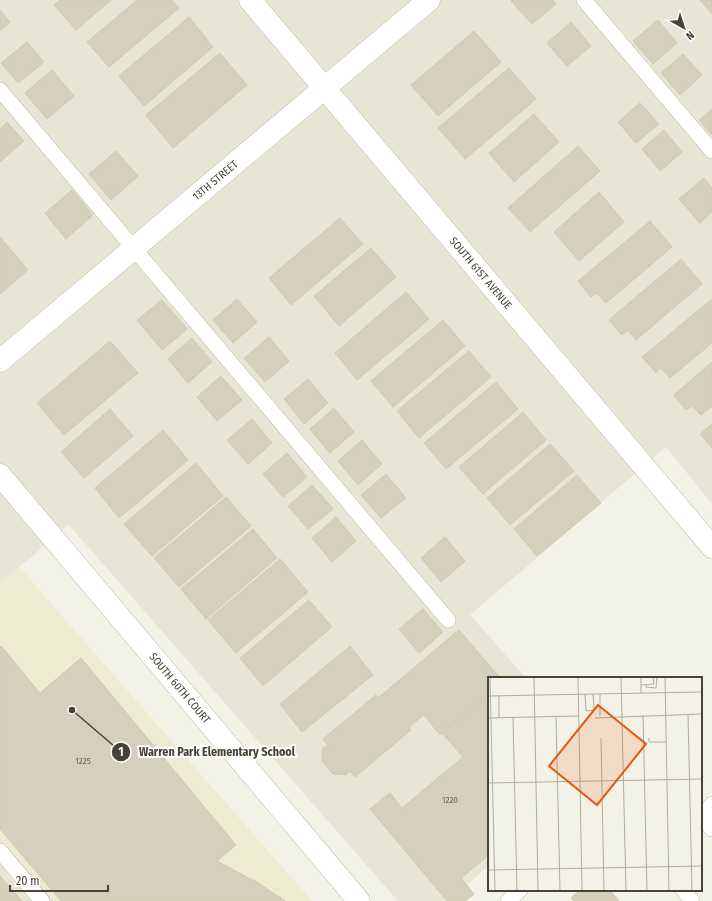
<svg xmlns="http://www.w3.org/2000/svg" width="712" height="901" viewBox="0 0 712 901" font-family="'Fira Sans Condensed',sans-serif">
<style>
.residential{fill:#e7e5d4}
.education{fill:#edebd0}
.building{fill:#d5d0bb;stroke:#d0caae}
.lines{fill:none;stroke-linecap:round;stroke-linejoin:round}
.lane-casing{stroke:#bfbca8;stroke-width:16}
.street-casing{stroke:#bfbca8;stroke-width:23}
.lane{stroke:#fff;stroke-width:15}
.street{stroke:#fff;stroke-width:22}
.labels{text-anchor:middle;stroke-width:4;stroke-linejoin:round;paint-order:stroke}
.number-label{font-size:9px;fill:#6a6656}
.street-label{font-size:11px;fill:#464335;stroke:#fff}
.inset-road{fill:none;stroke:#aeac9f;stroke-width:1}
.view{fill:#e8590c;fill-opacity:0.15;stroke:#e8590c;stroke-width:2}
.inset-edge{fill:none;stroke:#464335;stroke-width:2}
.leader{fill:none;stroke:#464335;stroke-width:1.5}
.callout-dot{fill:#464335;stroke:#fff;stroke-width:1.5}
.mark-label{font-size:12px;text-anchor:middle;font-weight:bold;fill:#fff}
.callout-label{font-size:12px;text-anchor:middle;font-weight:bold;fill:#464335;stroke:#fff;stroke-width:4;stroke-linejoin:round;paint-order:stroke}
</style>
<rect width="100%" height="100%" fill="#f3f2e6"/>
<g class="residential">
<polygon points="0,0 712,0 712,504 666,447 470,615 526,678 489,678 489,866 447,901 398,901 69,525 0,583"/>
<polygon points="0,838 54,901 0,901"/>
</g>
<polygon class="education" points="19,567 312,901 54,901 0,838 0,583"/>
<g class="building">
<polygon points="60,0 111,0 76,30 54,5"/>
<polygon points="137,0 172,0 179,8 109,67 87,42"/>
<polygon points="512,0 553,0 556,4 532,24 511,1"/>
<polygon points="700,0 712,0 712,14"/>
<polygon points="0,10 10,22 0,31"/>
<polygon points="189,17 213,47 144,106 119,76"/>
<polygon points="658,20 677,43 653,64 633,41"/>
<polygon points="571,22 591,46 567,66 547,43"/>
<polygon points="474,31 501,62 438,116 411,85"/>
<polygon points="27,42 44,62 18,83 1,63"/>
<polygon points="220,53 247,85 173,148 146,115"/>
<polygon points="683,54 702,75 680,95 661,73"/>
<polygon points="509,68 536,99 465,159 438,128"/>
<polygon points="52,70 74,96 47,119 25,93"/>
<polygon points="640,103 659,124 636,143 618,122"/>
<polygon points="712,109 712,135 699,120"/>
<polygon points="534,114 559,142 514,182 489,153"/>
<polygon points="7,122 24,141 0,162 0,129"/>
<polygon points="664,130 682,152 660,171 642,149"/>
<polygon points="578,146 600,171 530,232 508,208"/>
<polygon points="116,151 138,176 111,200 89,174"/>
<polygon points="704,178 712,188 712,212 700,223 679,199"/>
<polygon points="72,190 93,215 66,239 45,213"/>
<polygon points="599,192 624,222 579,261 554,232"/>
<polygon points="340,218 363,244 291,305 269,278"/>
<polygon points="650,221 672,247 606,303 597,293 591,297 578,281"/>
<polygon points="0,237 28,270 0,294"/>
<polygon points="371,248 396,277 339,326 314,296"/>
<polygon points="681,259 702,284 636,340 628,330 622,335 609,320"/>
<polygon points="406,292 429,319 357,380 335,353"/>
<polygon points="237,299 257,322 233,343 213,320"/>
<polygon points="712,299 712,343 670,378 661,368 656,373 642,357"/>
<polygon points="162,300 187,329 162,350 137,320"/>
<polygon points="443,320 465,346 393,407 371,381"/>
<polygon points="269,337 289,361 265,382 244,358"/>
<polygon points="192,338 212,362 188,383 168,359"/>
<polygon points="110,341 138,373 64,435 37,403"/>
<polygon points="469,351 491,377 419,438 397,411"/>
<polygon points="712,362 712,406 701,415 692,406 686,410 674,395"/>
<polygon points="221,376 242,400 217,421 197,397"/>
<polygon points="308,379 328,403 304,424 284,399"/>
<polygon points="496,382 518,409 446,469 424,443"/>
<polygon points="334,408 354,432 330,453 310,429"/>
<polygon points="110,409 133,436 84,478 61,452"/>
<polygon points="523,412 546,440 483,494 459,467"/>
<polygon points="252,419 272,443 248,464 227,440"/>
<polygon points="712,424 712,448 700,434"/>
<polygon points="163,430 188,460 119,518 95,488"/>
<polygon points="362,440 382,464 358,485 338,461"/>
<polygon points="550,444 574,471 510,525 487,498"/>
<polygon points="287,453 307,477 283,497 263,474"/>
<polygon points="196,463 223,496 152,556 124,524"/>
<polygon points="386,474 406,498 381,518 361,495"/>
<polygon points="577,475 601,503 537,556 514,529"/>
<polygon points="312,485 333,509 308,529 288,506"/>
<polygon points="226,497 251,526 179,587 154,558"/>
<polygon points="336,517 356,541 332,562 312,538"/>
<polygon points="253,529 277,558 206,619 181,589"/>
<polygon points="445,537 465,561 441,582 421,558"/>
<polygon points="280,559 308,592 236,653 208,620"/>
<polygon points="309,600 332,627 263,686 240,658"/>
<polygon points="423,609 443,632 419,653 399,629"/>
<polygon points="459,630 500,678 489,678 489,693 440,735 424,715 409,727 411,730 355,777 350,771 346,775 333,774 322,761 323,748 328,745 323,739 376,695 378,698"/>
<polygon points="1,646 40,693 81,658 236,845 217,861 252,880 254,880 285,901 61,901 0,829 0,647"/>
<polygon points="350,646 373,675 302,732 280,704"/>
<polygon points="489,693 489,855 461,878 474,894 465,901 447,901 370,809 390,793 402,808 463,757 442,733"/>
<polygon points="0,876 22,901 0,901"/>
<polygon points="580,890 610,890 619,901 574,901 571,898"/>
</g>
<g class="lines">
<g class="lane-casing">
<g id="lane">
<polyline points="584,0 712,151"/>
<polyline points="0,90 448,620"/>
<polyline points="712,804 705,813 708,824 712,829"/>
<polyline points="0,851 42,901"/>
<polyline points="683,890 692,901"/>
<polyline points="508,901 520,890"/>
</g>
</g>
<g class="street-casing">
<g id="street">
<polyline points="250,0 712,547"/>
<polyline points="0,361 429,0"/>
<polyline points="0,475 359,901"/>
</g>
</g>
<use href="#lane" class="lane"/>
<use href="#street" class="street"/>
</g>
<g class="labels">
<g class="number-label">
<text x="83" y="764">1225</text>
<text x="450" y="803">1220</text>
</g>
<g class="street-label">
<text transform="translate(215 180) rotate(-40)" y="4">13TH STREET</text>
<text transform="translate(481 273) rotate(50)" y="4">SOUTH 61ST AVENUE</text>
<text transform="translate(180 688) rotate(50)" y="4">SOUTH 60TH COURT</text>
</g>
</g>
<g transform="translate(488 677)">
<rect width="214" height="214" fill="#f3f2e6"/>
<path class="inset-road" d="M2,0L7,214M46,0L50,214M90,0L94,214M133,0L138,214M177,0L181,214M153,8L166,7L165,0M158,8V10L168,11L169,0M153,16V0M97,17L98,34L106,33L105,17M112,17V39M0,19L214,15M200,37L204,214M155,38L159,214M68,39L72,214M11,40V19M25,40L29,214M0,41L90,39M107,41L214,37M113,61L116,214M161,61V65H178M0,106L214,102M0,193L214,189"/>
<path class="view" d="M110,28L158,67L109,128L61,89Z"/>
<rect width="214" height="214" class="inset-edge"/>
</g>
<path class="leader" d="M72 710L121 752"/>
<g class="callout-dot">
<circle cx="72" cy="710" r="4"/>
<circle cx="121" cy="752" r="10"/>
</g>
<g class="mark-label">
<text x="121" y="756">1</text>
</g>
<g class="callout-label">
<text x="217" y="756">Warren Park Elementary School</text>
</g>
<g transform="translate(684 28) rotate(141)" stroke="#ffffff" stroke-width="3" paint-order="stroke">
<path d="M0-3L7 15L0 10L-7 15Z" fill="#464335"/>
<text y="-6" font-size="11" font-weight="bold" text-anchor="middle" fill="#464335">N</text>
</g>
<path d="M10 885v6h98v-6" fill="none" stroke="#464335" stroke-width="2"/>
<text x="16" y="885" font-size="12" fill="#464335" stroke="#ffffff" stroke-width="3" paint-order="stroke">20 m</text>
</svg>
